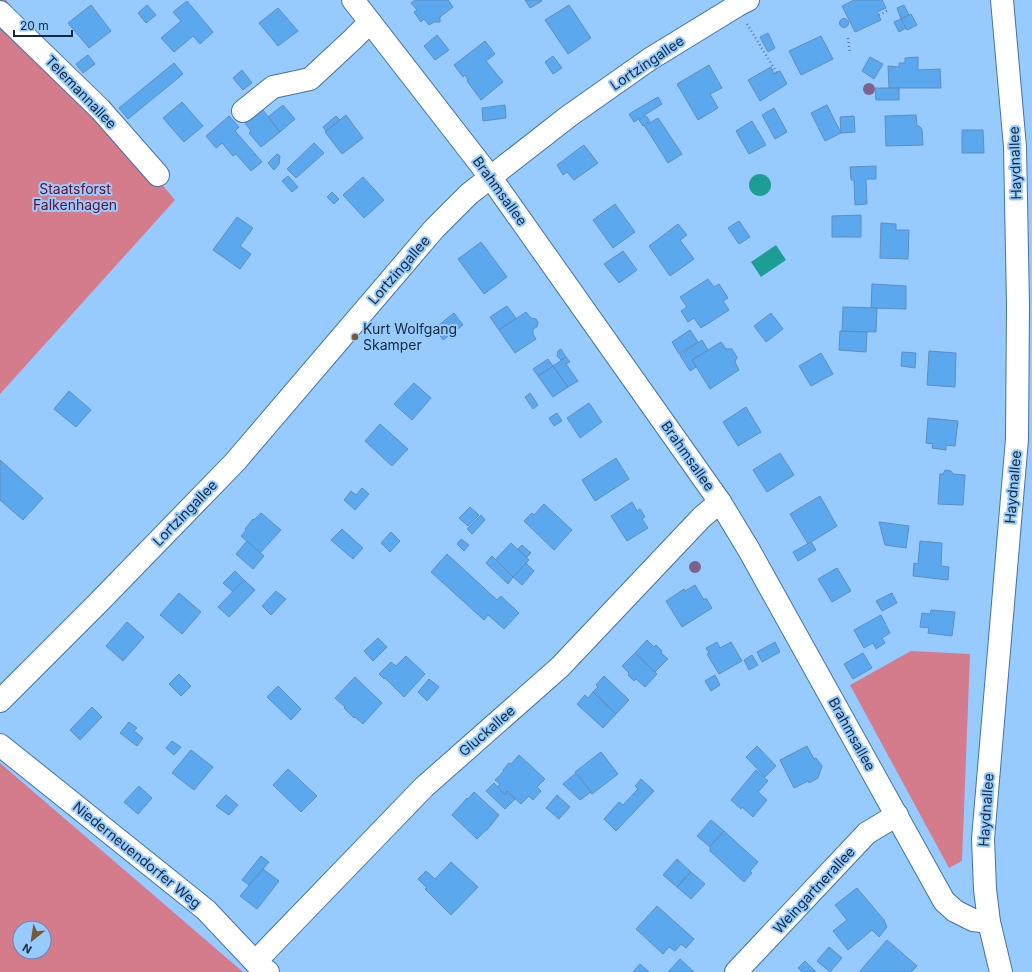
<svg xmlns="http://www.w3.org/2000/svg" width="1032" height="972" viewBox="0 0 1032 972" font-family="Inter,sans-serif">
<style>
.green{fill:#d47b8c;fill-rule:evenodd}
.water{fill:#1e9d96}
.building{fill:#5ca8ef;stroke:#5c8ebf}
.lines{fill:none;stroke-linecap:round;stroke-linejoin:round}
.minor-casing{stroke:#4374a3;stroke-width:24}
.path{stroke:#567b9f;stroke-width:2.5;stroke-dasharray:1 3;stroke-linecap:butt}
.minor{stroke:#fff;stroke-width:22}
.tree{fill:#7f628b}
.poi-dot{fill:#7a5830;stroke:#97cbff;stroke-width:1.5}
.labels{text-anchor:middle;stroke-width:4;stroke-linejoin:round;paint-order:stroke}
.street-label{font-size:14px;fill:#14293d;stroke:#97cbff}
.park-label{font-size:14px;fill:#6c0d2c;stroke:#97cbff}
.poi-label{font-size:14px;fill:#14293d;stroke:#97cbff;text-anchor:start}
</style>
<rect width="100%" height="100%" fill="#97cbff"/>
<g class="green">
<polygon points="0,0 6,0 175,200 0,394"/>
<polygon points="911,651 970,654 962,861 949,868 850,685"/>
<path d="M0,763L243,972H0ZM20,928H44V952H20Z"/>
</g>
<g class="water">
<circle cx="760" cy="185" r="11"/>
<polygon points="776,245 786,260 761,277 751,262"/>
</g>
<g class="building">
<polygon points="415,0 448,0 453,7 440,17 440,22 434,22 429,25 424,19 421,22 414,12 417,10 411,3"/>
<polygon points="525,0 541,0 542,1 530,8"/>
<polygon points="854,0 882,0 886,8 877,12 881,20 855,32 842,6"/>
<polygon points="187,1 213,32 200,44 193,36 174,52 161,38 181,21 173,12"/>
<polygon points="91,5 111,31 89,48 68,23"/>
<polygon points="147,5 156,15 146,23 138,13"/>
<polygon points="569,5 591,38 568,54 545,20"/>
<polygon points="904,5 909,15 901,19 897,8"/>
<polygon points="278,8 298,31 278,46 259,23"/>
<polygon points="911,14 917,25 907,30 901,19"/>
<circle cx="844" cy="23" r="4.5"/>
<polygon points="901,19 906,28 899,32 894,22"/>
<polygon points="768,33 775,48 768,52 760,37"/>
<polygon points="437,35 449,50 435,60 424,46"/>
<polygon points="821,36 833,59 801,75 789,51"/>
<polygon points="485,41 495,54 486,61 503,82 481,100 467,81 468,80 465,75 463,77 454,65"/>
<polygon points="88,55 95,64 83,73 76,64"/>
<polygon points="553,56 562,68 553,74 545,62"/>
<polygon points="870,57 883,64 874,79 862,71"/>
<polygon points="918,57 918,70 940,69 941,88 889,88 888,66 899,67 899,63 905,63 905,58"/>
<polygon points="174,63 183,74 128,119 119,108"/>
<polygon points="709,65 722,88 710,94 718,108 698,120 677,84"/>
<polygon points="771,67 774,74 780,71 787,84 760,101 748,80"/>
<polygon points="242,70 252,83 243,90 233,78"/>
<polygon points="875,88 899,88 899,100 876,100"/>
<polygon points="658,97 662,104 643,116 644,117 646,116 650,121 647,123 648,124 658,118 682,154 668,163 644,125 643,126 639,120 641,119 640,118 634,122 629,114"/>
<polygon points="182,102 203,126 184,142 163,118"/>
<polygon points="259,105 280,132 261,147 249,133 251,131 245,123 250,118"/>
<polygon points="283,105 295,119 280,132 268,117"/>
<polygon points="505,105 506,118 483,121 482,108"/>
<polygon points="827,105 841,133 825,141 811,113"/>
<polygon points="774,108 787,132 775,139 762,115"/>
<polygon points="346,115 363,138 342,154 325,132"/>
<polygon points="916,115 917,126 919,126 922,129 923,145 886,146 885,116"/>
<polygon points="229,116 239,127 235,131 262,162 251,171 236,154 233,156 222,143 216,148 206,136"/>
<polygon points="336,116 340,120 326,131 323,127"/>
<polygon points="854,116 855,132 841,133 840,117"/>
<polygon points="752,121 766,145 749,154 736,131"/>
<polygon points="962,130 983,130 984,153 962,153"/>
<polygon points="314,143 324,153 296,178 287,169"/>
<polygon points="584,145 598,163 574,180 567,172 563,175 557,165"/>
<polygon points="277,154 280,156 279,164 274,170 268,163"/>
<polygon points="876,166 876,179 866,179 867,204 855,205 854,180 851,180 850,167"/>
<polygon points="288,176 298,187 292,192 282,181"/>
<polygon points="363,177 384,200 364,218 343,195"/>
<polygon points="332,192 339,199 334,204 327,197"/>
<polygon points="615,204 635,232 613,248 593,220"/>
<polygon points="861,215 861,237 832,237 832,216"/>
<polygon points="237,217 253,228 240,246 251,254 240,269 213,250"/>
<polygon points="739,221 750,237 739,244 728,228"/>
<polygon points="881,223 896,224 896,230 909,230 908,259 880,258"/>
<polygon points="678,224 687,235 680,240 694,259 670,276 649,246"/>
<polygon points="481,242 507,277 484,294 458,259"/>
<polygon points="623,251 637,270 619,283 604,264"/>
<polygon points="708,279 714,287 719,284 728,298 723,301 729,310 701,328 694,318 688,322 681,311 687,307 680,297"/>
<polygon points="872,284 906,286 906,309 871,308"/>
<polygon points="507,306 516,318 499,330 490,317"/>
<polygon points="843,307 877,308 876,332 842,331"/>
<polygon points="526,312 531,318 536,319 538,322 537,327 533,329 533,334 536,339 515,353 499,330"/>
<polygon points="454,313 463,325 443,340 435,328"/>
<polygon points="771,313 783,329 766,342 754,326"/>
<polygon points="690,330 698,342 679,354 672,342"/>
<polygon points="840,331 867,332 866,352 839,350"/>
<polygon points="702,340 708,350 692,360 696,367 690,371 680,355"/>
<polygon points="721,342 726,349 732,349 737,357 735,362 739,370 710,389 692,360"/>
<polygon points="561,349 566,357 561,360 557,356 558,351"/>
<polygon points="929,351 956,353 955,387 927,385"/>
<polygon points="902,352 916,353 915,368 901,366"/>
<polygon points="821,353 833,374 811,386 799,366"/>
<polygon points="566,357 570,362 566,364 578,381 568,387 553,366"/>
<polygon points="548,359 553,366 538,376 533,369"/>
<polygon points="553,366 568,387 553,397 538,376"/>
<polygon points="414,383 431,398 412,420 394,404"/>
<polygon points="69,391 91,410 76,427 54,409"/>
<polygon points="530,393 538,405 533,409 525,397"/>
<polygon points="589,403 602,422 580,438 567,418"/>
<polygon points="746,407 761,432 738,446 723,422"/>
<polygon points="557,413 562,421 554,426 549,418"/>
<polygon points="928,418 958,421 955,446 946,445 946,450 932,448 933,444 926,443"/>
<polygon points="380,424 408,449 392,466 365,441"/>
<polygon points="780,453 794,475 767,492 753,470"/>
<polygon points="616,458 629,479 595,501 582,480"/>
<polygon points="0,460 43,498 23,520 0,500"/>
<polygon points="945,470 951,471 953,474 965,475 963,505 938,504 940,474 943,474"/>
<polygon points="362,488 369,494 355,510 344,500 351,491 356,495"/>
<polygon points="820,496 837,526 808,544 790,514"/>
<polygon points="632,502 637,511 640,509 645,517 642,519 648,528 627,541 611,516"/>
<polygon points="544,504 572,530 554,550 524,521 532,513 534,515"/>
<polygon points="470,507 479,515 468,526 459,518"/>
<polygon points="261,513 281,530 260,553 241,536 246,530 245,529 253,519 254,520"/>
<polygon points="481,515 485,520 472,534 467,529"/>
<polygon points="879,522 909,526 906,548 885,545"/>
<polygon points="342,529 363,548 353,559 331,540"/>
<polygon points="391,532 400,541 390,552 381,543"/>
<polygon points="461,539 469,545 464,551 457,544"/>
<polygon points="247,541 264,556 253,569 236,554"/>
<polygon points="920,541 942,543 941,566 949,567 948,580 913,576 914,563 918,564"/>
<polygon points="811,542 816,550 798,561 793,552"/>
<polygon points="511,543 529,560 513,577 495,560"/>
<polygon points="522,545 531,553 527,557 518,549"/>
<polygon points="447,554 497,600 501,596 519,613 504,629 488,615 484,620 431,572"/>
<polygon points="492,556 513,577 508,584 486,563"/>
<polygon points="526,563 534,571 522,585 513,577"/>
<polygon points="837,568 851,591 832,602 818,579"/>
<polygon points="235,571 244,580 233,592 223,583"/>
<polygon points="244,580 255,590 229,617 218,607"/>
<polygon points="695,585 704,600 706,598 712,608 682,627 666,601 684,589 685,591"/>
<polygon points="276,591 286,599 271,615 262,606"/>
<polygon points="179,593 201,612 182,634 160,615"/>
<polygon points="892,593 897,603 882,611 876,601"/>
<polygon points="931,610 955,612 952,636 928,633 929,628 920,627 922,613 930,614"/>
<polygon points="881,615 890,633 882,638 885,643 876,649 873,643 864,648 854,630"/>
<polygon points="127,622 144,637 123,661 106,646"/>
<polygon points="378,638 387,647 373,661 364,651"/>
<polygon points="647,640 654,647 656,645 662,651 661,653 668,659 655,672 635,653"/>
<polygon points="717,642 720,648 731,642 742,661 719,674 707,654 709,653 706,648"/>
<polygon points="775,642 780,652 762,662 757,652"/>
<polygon points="635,653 657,674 645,687 636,679 634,681 628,675 629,673 622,666"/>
<polygon points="863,653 872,668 853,679 844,664"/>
<polygon points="752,655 758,665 749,670 744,660"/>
<polygon points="406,656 425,674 404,697 385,678 384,679 379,674 391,662 396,666"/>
<polygon points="179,674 191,686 181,696 169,684"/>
<polygon points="715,675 720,685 711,691 705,681"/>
<polygon points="604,676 629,700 616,714 593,692 598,687 596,685"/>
<polygon points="355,677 382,703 363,724 355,717 354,718 344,708 345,707 335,698"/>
<polygon points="429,679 439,687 427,701 418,692"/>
<polygon points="278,686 301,709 291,720 267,697"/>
<polygon points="593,692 616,714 603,728 577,704 585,695 588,698"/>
<polygon points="92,707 102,717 80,740 70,730"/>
<polygon points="129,722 137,728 134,731 143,738 137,746 120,733"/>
<polygon points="172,741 181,747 174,755 166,748"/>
<polygon points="757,746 776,766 765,777 746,757"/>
<polygon points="807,746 814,759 816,758 822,766 818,778 809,783 808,781 794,788 780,760"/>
<polygon points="191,750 213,767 194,790 172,773"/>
<polygon points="601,752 618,774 592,794 575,772"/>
<polygon points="519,755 545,779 537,787 541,791 533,800 529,796 521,804 507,791 505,795 497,787 500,784 495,780 504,771 503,770 509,763 511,764"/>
<polygon points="288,769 317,796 301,812 273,785"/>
<polygon points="756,770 768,781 758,792 767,800 753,817 742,807 741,809 731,800"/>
<polygon points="576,773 591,792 580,800 563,784"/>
<polygon points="641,779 654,791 616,831 604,819 619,802 623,805 638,789 635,786"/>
<polygon points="494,783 505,795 507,791 515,799 505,809 486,791"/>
<polygon points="139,786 152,798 138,814 124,802"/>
<polygon points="474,792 499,815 487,830 486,830 477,839 452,815 467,798 468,799"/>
<polygon points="226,795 238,805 229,815 216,806"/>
<polygon points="557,795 570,807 559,819 546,808"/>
<polygon points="711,820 724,831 710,847 697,836"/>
<polygon points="724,831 758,862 750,871 752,873 744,882 710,851 710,846"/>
<polygon points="261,856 269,862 249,885 242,880"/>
<polygon points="677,859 691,872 677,887 663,875"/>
<polygon points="451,862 478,887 451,915 425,889 427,888 418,879 426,871 435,879"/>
<polygon points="263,869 279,881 257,909 240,896"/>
<polygon points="691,872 705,884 691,899 677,887"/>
<polygon points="857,888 884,920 887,927 879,937 872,930 848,950 833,931 847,920 835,905"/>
<polygon points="657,906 694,939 686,948 681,944 675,951 669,947 663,954 636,929"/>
<polygon points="887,940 917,966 911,972 861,972 860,971"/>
<polygon points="829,947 842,958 830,972 817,961"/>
<polygon points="680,959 694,972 668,972"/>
<polygon points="805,961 816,972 802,972 798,968"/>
<polygon points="640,964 649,972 633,972"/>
</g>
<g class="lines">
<g class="minor-casing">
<g id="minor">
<polyline points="353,0 491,178 720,502 749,550 944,901 955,911 973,920 989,922"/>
<polyline points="0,12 100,109 158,175"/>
<polyline points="243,111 273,87 310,79 352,40 370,22"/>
<polyline points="0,701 99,602 235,462 434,229 469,194 569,116 650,59 738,5 748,0"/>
<polyline points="0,745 206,910 255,962 268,972"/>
<polyline points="255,962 424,787 560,667 702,517 720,502"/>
<polyline points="736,972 867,833 897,815"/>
<polyline points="1001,972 989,922 985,889 983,839 1017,439 1018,305 1015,147 1002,0"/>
</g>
</g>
<g class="path">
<polyline points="879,15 889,10"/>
<polyline points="747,24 777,73"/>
<polyline points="848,38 850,54"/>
</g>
<use href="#minor" class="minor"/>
</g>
<g class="tree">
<circle cx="869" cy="89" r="6"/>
<circle cx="695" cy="567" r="6"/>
</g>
<circle class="poi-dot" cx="355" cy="337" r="4"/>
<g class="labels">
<g class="street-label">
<text transform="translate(647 63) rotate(-34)" y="5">Lortzingallee</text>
<text transform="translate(81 92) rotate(46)" y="5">Telemannallee</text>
<text transform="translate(1015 163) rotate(-92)" y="5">Haydnallee</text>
<text transform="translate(500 191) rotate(54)" y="5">Brahmsallee</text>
<text transform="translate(399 270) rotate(-49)" y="5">Lortzingallee</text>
<text transform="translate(688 456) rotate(55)" y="5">Brahmsallee</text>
<text transform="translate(1013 487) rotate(-85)" y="5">Haydnallee</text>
<text transform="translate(185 513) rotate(-46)" y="5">Lortzingallee</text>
<text transform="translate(487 731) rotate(-41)" y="5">Gluckallee</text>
<text transform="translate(852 734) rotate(61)" y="5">Brahmsallee</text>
<text transform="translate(986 810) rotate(-86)" y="5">Haydnallee</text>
<text transform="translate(137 855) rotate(39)" y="5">Niederneuendorfer Weg</text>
<text transform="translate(814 890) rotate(-47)" y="5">Weingartnerallee</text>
</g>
<g class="park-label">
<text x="75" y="194">Staatsforst<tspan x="75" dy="16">Falkenhagen</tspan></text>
</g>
<g class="poi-label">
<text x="363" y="334">Kurt Wolfgang<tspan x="363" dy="16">Skamper</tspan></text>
</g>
</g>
<g transform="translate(32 940) rotate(210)"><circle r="19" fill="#97cbff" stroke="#638ab1"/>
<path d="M0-3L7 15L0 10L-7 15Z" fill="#7a5830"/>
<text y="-6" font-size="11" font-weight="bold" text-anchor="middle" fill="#14293d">N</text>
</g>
<path d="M14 30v6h58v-6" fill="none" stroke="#14293d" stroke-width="2"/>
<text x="20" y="30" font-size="12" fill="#14293d" stroke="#97cbff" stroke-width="3" paint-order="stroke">20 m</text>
</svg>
